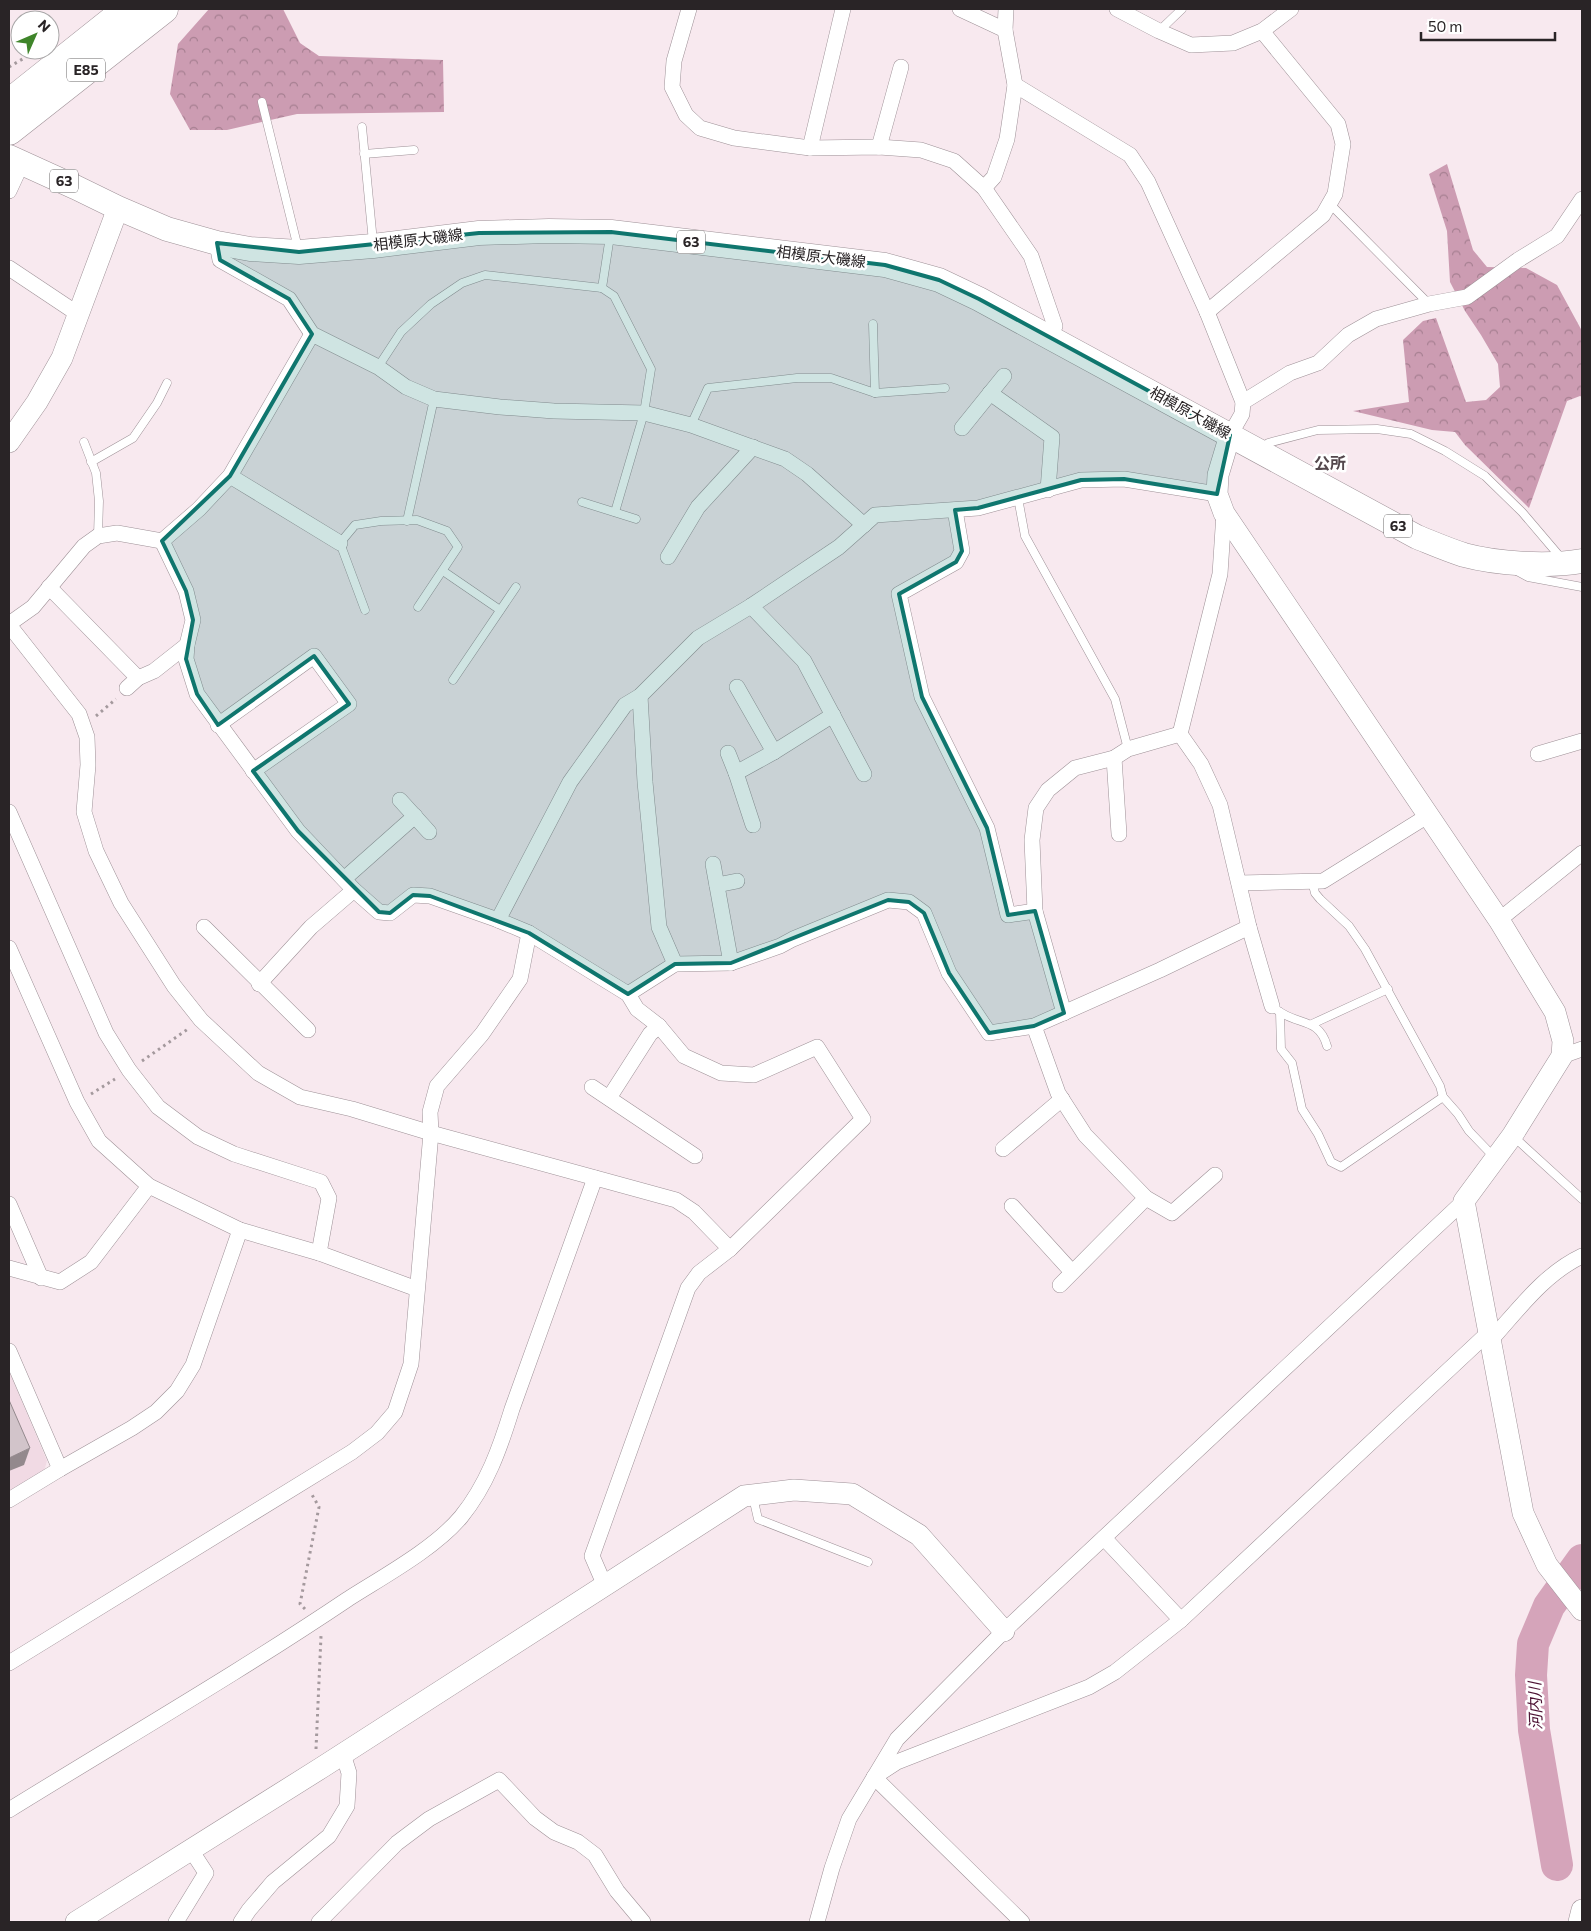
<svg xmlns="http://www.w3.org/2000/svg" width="1591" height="1931" viewBox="0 0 1591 1931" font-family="Commissioner,'Noto Sans JP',sans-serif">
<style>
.built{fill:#f1dae4}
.forest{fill:url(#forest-crowns)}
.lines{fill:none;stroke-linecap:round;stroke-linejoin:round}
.river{stroke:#d5a4ba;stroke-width:32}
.lane-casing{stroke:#9e9197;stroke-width:9}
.street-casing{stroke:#9e9197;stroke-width:16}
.secondary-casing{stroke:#9e9197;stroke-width:22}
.primary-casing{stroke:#9e9197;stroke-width:25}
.highway-casing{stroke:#9e9197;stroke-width:29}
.path{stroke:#a4999d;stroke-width:3;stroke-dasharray:2.5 4;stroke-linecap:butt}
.lane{stroke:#fff;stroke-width:8}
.street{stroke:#fff;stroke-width:15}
.secondary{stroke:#fff;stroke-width:21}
.primary{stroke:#fff;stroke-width:24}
.highway{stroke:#fff;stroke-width:28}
.shaded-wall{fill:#93898d}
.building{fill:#d2c4ca;stroke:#93898d}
.marked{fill:#0f766e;fill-opacity:0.2;stroke:#0f766e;stroke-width:4;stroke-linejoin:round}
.labels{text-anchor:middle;stroke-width:5;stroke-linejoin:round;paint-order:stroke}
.shield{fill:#fff;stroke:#696667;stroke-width:1}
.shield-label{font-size:14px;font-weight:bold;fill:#292426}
.street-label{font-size:15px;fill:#292426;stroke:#fff}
.neighbourhood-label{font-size:16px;font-weight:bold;fill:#54484d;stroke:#fff}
.water-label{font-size:16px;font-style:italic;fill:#4e1435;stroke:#fff}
</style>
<defs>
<pattern id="forest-crowns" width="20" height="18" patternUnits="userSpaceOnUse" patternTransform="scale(1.25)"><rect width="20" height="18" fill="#cc9cb2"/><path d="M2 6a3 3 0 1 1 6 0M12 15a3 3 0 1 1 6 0" fill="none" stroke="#a67f91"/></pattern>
</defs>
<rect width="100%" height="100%" fill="#f8e9ef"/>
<polygon class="built" points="9,1371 47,1461 44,1471 9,1492"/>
<g class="forest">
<polygon points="209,9 283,9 300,43 319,56 443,60 444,112 297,114 227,130 190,130 170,94 178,44"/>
<polygon points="1447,164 1473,250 1487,267 1526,268 1557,285 1582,331 1582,397 1580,396 1567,401 1529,508 1465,445 1455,432 1432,430 1353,411 1409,402 1403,340 1423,321 1436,318 1466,402 1486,400 1500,387 1498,364 1481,335 1465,311 1450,282 1447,231 1429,174"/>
</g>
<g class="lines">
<polyline class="river" points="1557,1865 1534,1730 1531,1675 1533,1644 1549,1606 1582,1560"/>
<g class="lane-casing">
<g id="lane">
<polyline points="1159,31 1182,9"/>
<polyline points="262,102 298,248"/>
<polyline points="362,127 373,242"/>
<polyline points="364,154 414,150"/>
<polyline points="1329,203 1429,304"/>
<polyline points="602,288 610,236"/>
<polyline points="873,324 875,393"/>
<polyline points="378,367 401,332 431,304 462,283 485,275 602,288 614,296 651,369 644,413 615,512"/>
<polyline points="691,425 708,388 797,378 831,378 875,393 945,388"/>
<polyline points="84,442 96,473 99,501 98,536"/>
<polyline points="1262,450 1268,443 1318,430 1377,429 1411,434 1445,451 1485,476 1522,512 1562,559"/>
<polyline points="91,462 133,438 157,403 167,383"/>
<polyline points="1018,498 1025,536 1115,699 1128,749"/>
<polyline points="582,502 636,519"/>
<polyline points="407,521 434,399"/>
<polyline points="443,571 500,610"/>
<polyline points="1517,571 1528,577 1582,587"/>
<polyline points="365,610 340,543 355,525 381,521 417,520 447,531 458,547 418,607"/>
<polyline points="453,680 516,587"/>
<polyline points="1312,881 1315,893 1320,899 1349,926 1365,949 1440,1086 1443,1097 1458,1114 1469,1131 1495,1158"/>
<path d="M1277,1010C1298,1026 1319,1017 1327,1046"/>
<polyline points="1280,1012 1281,1049 1292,1063 1302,1109 1318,1134 1331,1162 1341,1167 1443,1097"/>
<polyline points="1312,1024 1388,989"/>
<polyline points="1514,1137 1582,1199"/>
<polyline points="753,1497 758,1519 868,1562"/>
</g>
</g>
<g class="street-casing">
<g id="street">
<polyline points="689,9 674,61 672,87 686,115 700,128 734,138 810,148 879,147 921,150 954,161 984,188 1031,256 1055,326 1051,336"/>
<polyline points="960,9 1005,30"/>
<polyline points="1117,9 1159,31 1191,45 1233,43 1262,31 1291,9"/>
<polyline points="1015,85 1130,155 1148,182 1207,312 1243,402 1242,414 1230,435"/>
<polyline points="879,147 901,67"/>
<polyline points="810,148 843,9"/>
<polyline points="984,188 994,177 1007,139 1015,85 1005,30 1006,9"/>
<polyline points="9,191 22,163"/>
<polyline points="217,243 220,260 289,299 312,334 378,367 406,387 434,399 500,407 554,411 644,413 691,425 785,459 807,474 864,525"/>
<polyline points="9,268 78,314"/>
<polyline points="1207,312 1323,215 1335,194 1343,144 1338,124 1262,31"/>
<polyline points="990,393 1052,437 1048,490"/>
<polyline points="1243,402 1290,373 1318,363 1348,335 1376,319 1429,304 1467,297 1518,260 1557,236 1582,199"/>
<polyline points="962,428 1004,376"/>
<polyline points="230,476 340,543"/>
<polyline points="955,510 962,551 956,562 899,594 922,697 987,828 1008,915 1035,911"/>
<polyline points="1224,513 1220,574 1180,734 1201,764 1220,805 1249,927 1272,1006"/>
<polyline points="162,541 186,591 193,620 187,645 186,659 197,694 298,831 354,890 379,912 390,913 413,895 430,896 498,920 529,933 628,994 637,1009 659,1026 684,1056 721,1073 754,1075 817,1047 863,1119 730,1249 699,1273 688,1288 592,1556 605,1586"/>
<polyline points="162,541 199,509 230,476 312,334"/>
<polyline points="668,557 698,507 753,447"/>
<polyline points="49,587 138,678"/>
<polyline points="751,606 804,661 864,774"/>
<polyline points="9,624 33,607 84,546 98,536 117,533 162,541"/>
<polyline points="9,625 79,714 87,737 88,765 84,812 96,851 121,903 174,986 201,1020 258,1073 300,1097 352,1109 431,1133 676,1200 694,1212 730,1249"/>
<polyline points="737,687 774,752"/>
<polyline points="127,688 138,678 154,671 187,645"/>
<polyline points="640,696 645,782 659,927 675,964"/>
<polyline points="218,725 314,656 349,704 253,771"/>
<polyline points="728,753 736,773 753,825"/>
<polyline points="1538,754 1582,741"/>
<polyline points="1114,758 1119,834"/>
<polyline points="736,773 774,752 833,715"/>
<polyline points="400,800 429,832"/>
<polyline points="9,812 106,1033 129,1070 158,1107 198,1137 234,1154 321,1182 329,1198 319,1253"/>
<polyline points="713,864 731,963"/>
<polyline points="344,879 415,816"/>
<polyline points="1239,883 1323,881 1429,815"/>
<polyline points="717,885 737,881"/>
<polyline points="498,920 570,782 625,705 640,696 698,638 751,606 839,547 875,515 978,508 1081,480 1124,479 1217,494"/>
<polyline points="1499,920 1582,853"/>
<polyline points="204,927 308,1030"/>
<polyline points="9,948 77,1102 99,1141 149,1186 240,1230 319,1253 417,1289"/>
<polyline points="259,984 311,927 354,890"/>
<polyline points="628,994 675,964 731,963 780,946 793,939 888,900 909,902 924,913 949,973 989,1033 1034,1026 1160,970 1249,927"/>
<polyline points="1064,1013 1035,911 1032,840 1036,808 1048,790 1075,768 1114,758 1128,749 1180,734"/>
<polyline points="1034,1026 1058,1093 1085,1135 1146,1198 1172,1213 1215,1175"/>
<polyline points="1562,1056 1582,1049"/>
<polyline points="592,1087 695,1156"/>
<polyline points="609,1098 650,1034 659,1026"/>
<polyline points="1003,1149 1062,1099"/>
<polyline points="9,1204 41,1278"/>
<polyline points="1012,1206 1072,1272"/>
<polyline points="9,1268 60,1282 91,1262 149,1186"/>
<polyline points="1060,1285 1146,1198"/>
<path d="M1490,1341C1518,1310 1544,1274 1582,1256"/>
<polyline points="9,1351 60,1469"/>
<polyline points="9,1500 60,1469 132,1428 156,1412 177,1391 193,1365 240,1230"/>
<polyline points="1104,1538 1181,1620"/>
<polyline points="9,1663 352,1452 377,1433 395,1412 411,1364 431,1133 430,1112 437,1086 482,1034 520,979 529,933"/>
<path d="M9,1810C122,1740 238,1673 348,1599C384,1576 434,1549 461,1517C487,1485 500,1448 512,1409L595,1178"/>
<polyline points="176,1922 206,1873 191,1850"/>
<polyline points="241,1922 249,1910 273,1882 329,1836 347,1806 349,1773 343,1754"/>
<polyline points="319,1922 397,1843 429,1819 499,1780 535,1818 554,1832 578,1842 595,1855 617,1891 643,1922"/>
<polyline points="817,1922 832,1868 849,1819 897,1739 1004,1631 1464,1201"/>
<polyline points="1022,1922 874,1777 897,1762 1089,1687 1115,1672 1181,1620 1488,1333"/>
</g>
</g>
<g class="secondary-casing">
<g id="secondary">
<polyline points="1230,435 1218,475 1217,494 1224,513 1499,920 1555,1012 1563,1041 1562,1056 1512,1136 1464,1201 1523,1513 1547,1565 1582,1610"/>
<polyline points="9,442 37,402 62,358 118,208"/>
<polyline points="76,1922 321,1768 744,1496 794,1490 852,1494 919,1535 1004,1631"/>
<polyline points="1579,1922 1582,1910"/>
</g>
</g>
<g class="primary-casing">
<path id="primary" d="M9,157L75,187L118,208L167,229L217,243L250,249L299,252L373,246L479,233L549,231L611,232L885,265L939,280L979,299L1417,537C1432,543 1448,550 1464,555C1498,564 1548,567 1582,561"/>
</g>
<g class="highway-casing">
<g id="highway">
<polyline points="9,103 127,9"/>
<polyline points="9,131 164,9"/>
</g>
</g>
<g class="path">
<polyline points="9,67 36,51"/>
<polyline points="96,716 116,699"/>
<polyline points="142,1061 188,1029"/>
<polyline points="91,1094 115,1079"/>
<polyline points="305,1609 300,1604 319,1507 311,1493"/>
<polyline points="316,1749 321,1636"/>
</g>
<use href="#lane" class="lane"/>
<use href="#street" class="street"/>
<use href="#secondary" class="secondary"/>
<use href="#primary" class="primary"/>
<use href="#highway" class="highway"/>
</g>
<polygon class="shaded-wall" points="30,1448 24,1465 9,1471 9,1458"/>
<polygon class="building" points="9,1400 30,1448 9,1458"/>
<path class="marked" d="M611,232L885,265L939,280L979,299L1230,435L1217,494L1124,479L1081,480L978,508L955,510L962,551L956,562L899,594L922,697L987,828L1008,915L1035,911L1064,1013L1034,1026L989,1033L949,973L924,913L909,902L888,900L731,963L675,964L628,994L529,933L430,896L413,895L390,913L379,912L298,831L253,771L349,704L314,656L218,725L197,694L186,659L193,620L186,591L162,541L230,476L312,334L289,299L220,260L217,243L299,252L479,233Z"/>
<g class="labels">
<g class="shield">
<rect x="67" y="58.5" width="38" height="23" rx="4"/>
<rect x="50" y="169.5" width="28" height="23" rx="4"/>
<rect x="677" y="230.5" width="28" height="23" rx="4"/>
<rect x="1384" y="514.5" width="28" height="23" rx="4"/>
</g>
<g class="shield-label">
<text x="86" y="75">E85</text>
<text x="64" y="186">63</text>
<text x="691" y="247">63</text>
<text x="1398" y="531">63</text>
</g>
<g class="street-label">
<text transform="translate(418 240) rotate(-7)" y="5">相模原大磯線</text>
<text transform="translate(821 257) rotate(7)" y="5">相模原大磯線</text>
<text transform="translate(1190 413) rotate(29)" y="5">相模原大磯線</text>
</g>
<g class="neighbourhood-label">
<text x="1330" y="469">公所</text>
</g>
<g class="water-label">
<text transform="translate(1535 1706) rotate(-92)" y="6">河内川</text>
</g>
</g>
<rect width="1591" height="1931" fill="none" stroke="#292426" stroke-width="20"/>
<g transform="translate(35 35) rotate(45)"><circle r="24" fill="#ffffff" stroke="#a9a7a8"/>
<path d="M0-4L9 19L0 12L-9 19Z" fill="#3f852a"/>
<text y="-8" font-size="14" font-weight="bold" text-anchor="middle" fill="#292426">N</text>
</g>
<path d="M1421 32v8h134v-8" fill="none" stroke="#292426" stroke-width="2.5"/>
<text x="1428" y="32" font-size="15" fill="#292426" stroke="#ffffff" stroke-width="4" paint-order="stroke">50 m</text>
</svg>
